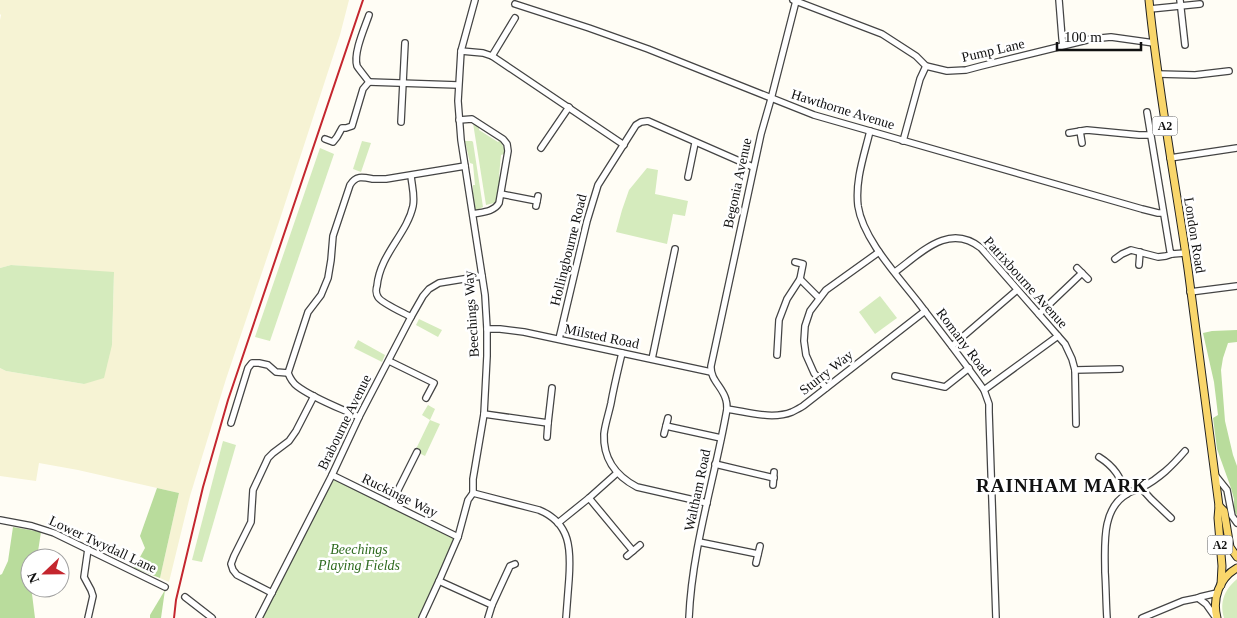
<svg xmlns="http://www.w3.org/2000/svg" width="1237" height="618" viewBox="0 0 1237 618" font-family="'Times New Roman',serif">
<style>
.farmland{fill:#f6f3d4}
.green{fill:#d5ebbd}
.forest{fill:#b9dc9c}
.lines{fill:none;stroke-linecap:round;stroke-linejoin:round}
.minor-casing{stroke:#444;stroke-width:8}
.major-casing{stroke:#222;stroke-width:9}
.minor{stroke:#fff;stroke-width:5.5}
.major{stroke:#f9d66b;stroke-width:7}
.rail{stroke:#c4262e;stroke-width:2}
.labels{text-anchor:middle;stroke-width:5;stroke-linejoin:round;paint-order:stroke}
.shield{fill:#fff;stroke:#585858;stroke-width:1}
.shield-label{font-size:12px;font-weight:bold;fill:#111}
.street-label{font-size:14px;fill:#111;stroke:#fff}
.park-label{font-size:14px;font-style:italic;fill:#2f6b1f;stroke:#fff}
.district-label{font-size:19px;font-weight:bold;letter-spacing:1px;fill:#111;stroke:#fff}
</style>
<rect width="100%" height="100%" fill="#fffdf5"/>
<polygon class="farmland" points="0,0 349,0 340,35 278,225 226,379 190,496 169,582 160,578 179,493 78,470 39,463 36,481 0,476 0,368 6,371 84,384 112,345 114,273 11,265 0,268 0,20 1,15 0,14"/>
<g class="green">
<polygon points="473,123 479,126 479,130 498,142 500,140 504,148 504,154 501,155 499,176 501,179 496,201 494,203 486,205"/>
<polygon points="362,141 371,143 361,172 353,169"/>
<polygon points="465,141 472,141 473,142 483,207 475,211 473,195 473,185 475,185 473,164 470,163"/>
<polygon points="320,148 334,154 270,341 255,337"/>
<polygon points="647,168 658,170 655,194 688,201 685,216 673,214 667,244 616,232 622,210 629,190"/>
<polygon points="11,265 114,272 112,345 104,378 84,384 6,371 0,368 0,268"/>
<polygon points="880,296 897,318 875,334 859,312"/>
<polygon points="419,319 442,330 438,337 416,325"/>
<polygon points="358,340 385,355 382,362 354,348"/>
<polygon points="428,405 435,409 430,420 440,424 425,456 415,451 430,420 422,415"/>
<polygon points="223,441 236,445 202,562 192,560"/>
<polygon points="332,475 458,537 422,618 259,618"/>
<path d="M1237,579V618H1224C1219,602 1225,589 1237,579Z"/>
</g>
<g class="forest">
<polygon points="1237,330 1237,342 1228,343 1223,358 1221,370 1225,421 1233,455 1237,466 1237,516 1234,509 1234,499 1231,488 1217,449 1213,418 1218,415 1214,382 1203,333 1212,331"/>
<polygon points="157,488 179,493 160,578 134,568 145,548 140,536"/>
<polygon points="13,527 41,532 37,558 30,558 30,588 33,588 32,594 35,618 0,618 0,575 2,574 8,561"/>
<polygon points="165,590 161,618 150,618 150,615"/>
</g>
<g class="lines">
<g class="minor-casing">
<g id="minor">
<polyline points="793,0 882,34 916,56 926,66 947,71 966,70 981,66 1091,39 1111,37 1154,43"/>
<polyline points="1059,0 1062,38 1063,45"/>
<polyline points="1180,0 1185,45"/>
<polyline points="515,4 589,28 648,49 814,115 1142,209 1158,213 1163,213"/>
<polyline points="1150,9 1200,4"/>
<polyline points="461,51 483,53 492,56 624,145"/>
<polyline points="492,56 515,18"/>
<polyline points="1158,74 1195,75 1229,71"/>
<polyline points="369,82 458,85"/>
<path d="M369,82C367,79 358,68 357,66C353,53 365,27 369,15"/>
<polyline points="1147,112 1170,251 1172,254 1185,253"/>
<path d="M459,120L472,119L503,139L507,144L508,151L499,203C494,212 482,212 473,214"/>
<polyline points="401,122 405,43"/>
<path d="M870,131C864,156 855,180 858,206C863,239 897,275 918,302C940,331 963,360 984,390L989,404V412L996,618"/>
<polyline points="1080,131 1082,143"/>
<polyline points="1069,133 1087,130 1139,135 1150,135"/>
<polyline points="325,139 333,142 337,137 342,128 346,128 352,126 363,89 369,82"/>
<polyline points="903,141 920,79 926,66"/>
<polyline points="541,148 569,107"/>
<polyline points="1170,158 1237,148"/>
<polyline points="688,177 695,143"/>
<polyline points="501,194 537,201"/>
<polyline points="536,206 538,196"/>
<polyline points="1115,259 1122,254 1131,250 1158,257 1166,256 1172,254"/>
<polyline points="795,262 803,264 800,279"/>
<polyline points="1139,265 1140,252"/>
<polyline points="1077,268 1088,279"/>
<path d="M895,272C921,253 949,222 981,248L1065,344L1072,359L1075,370L1076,424"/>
<polyline points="1190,292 1237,286"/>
<polyline points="1039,314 1082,273"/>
<path d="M411,317C404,313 381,303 378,297C376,294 376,289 377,286C380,254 407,234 413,206C415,196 412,186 411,176"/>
<polyline points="487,329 500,329 524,332 711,372"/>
<polyline points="559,339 587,221 598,185 636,125 641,122 648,121 753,167"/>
<polyline points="952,346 1017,290"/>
<path d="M622,353C618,370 614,386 611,403C609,413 605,424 604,434C603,459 616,476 637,487L707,503"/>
<polyline points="777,355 779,320 787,299 800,279 819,298"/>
<polyline points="652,359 675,249"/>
<polyline points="389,361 434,383 426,398"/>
<polyline points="1075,370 1120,369"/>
<polyline points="895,376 945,387 969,368"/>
<polyline points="826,388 814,373 806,355 804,341 805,326 810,311 826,290 879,252"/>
<polyline points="984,390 1058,336"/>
<path d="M727,409C748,412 772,420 792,412C796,410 800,408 803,406L925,311"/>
<polyline points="484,414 548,423 552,388"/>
<path d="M359,417C340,408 314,399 297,386C293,383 290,378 288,373L308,312L321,295L328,278L331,260L333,236L350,185C356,175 363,177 373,179C377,179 382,179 386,179L465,166"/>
<polyline points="231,423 248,368 252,363 259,363 268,365 276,372 288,373"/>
<polyline points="666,426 721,438"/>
<polyline points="664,434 668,418"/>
<polyline points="547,437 548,423"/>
<path d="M1099,457C1115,467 1120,477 1127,494"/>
<polyline points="715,464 774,478"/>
<polyline points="332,475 458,537"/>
<polyline points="1215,475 1227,490 1232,516 1237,523"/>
<polyline points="773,485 774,472"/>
<polyline points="1141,488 1151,499 1171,518"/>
<path d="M473,493L539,510C571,523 571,550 569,579C568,592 567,605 566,618"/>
<polyline points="589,498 633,551"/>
<polyline points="391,504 417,452"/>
<polyline points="0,520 32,526 54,533 165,587"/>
<polyline points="558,523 589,498 617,473"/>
<polyline points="699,542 758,554"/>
<polyline points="627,556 640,545"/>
<polyline points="756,563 760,546"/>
<polyline points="439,581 492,605"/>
<polyline points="272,593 237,575 233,570 231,564 234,556 251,522 253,490 268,458 273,453 289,441 296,431 314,396"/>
<polyline points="185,597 212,618"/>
<polyline points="1198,598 1206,604 1216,618"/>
<polyline points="88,618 93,596 91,590 84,577 88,549"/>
<polyline points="259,618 332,475 359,417 411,317 423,296 429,289 439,283 482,276"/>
<polyline points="422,618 439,581 458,537 468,500 473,493 473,479 484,414 487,356 487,329 485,295 461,140 458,101 461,51 475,0"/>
<polyline points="488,618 492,605 510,566 515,564"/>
<path d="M689,618C692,547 715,478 727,409C727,406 727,403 726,400C723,387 710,380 711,366L761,134L771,99L796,1"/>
<path d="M1107,618C1106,603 1106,587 1105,572C1105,546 1101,509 1127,494C1131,491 1137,490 1141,488C1160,478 1172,466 1185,451"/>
<polyline points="1142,618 1183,601 1198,598 1200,597 1217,593"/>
</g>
</g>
<g class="major-casing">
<g id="major">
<path d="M1149,0C1158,90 1175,180 1188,269C1199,348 1208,427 1219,506L1218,518L1222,566L1221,585"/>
<polyline points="1219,506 1224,511 1230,547 1237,557"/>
<path d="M1217,618C1212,599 1219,578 1237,568"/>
</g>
</g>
<use href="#minor" class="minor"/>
<use href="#major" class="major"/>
<polyline class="rail" points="174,618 176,600 203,487 228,400 363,0"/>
</g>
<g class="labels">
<g class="shield">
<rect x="1152.5" y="116.5" width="25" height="19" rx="4"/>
<rect x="1207.5" y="535.5" width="25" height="19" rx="4"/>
</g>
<g class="shield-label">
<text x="1165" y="130">A2</text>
<text x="1220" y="549">A2</text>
</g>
<g class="street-label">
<text transform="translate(993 50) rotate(-13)" y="5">Pump Lane</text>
<text transform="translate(843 109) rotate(17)" y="5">Hawthorne Avenue</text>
<text transform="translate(737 183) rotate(-78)" y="5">Begonia Avenue</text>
<text transform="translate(1195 235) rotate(81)" y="5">London Road</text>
<text transform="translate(568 250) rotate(-76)" y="5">Hollingbourne Road</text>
<text transform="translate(1026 282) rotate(48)" y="5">Patrixbourne Avenue</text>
<text transform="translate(471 314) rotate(-94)" y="5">Beechings Way</text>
<text transform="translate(602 336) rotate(12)" y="5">Milsted Road</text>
<text transform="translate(964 342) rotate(53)" y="5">Romany Road</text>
<text transform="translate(826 372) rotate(-38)" y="5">Sturry Way</text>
<text transform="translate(344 422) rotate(-64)" y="5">Brabourne Avenue</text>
<text transform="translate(697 490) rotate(-78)" y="5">Waltham Road</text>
<text transform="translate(400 495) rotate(26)" y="5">Ruckinge Way</text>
<text transform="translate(103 544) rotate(25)" y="5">Lower Twydall Lane</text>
</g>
<g class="park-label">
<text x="359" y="554">Beechings<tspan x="359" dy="16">Playing Fields</tspan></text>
</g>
<g class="district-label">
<text x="1062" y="492">RAINHAM MARK</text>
</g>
</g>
<g transform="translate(45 573) rotate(248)"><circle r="24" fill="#ffffff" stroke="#a0a0a0"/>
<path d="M0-4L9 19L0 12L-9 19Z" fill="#c4262e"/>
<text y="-8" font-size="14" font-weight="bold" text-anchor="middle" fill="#111111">N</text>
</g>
<path d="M1057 42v8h84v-8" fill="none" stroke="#111111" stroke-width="2.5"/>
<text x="1064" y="42" font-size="15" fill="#111111" stroke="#ffffff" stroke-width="4" paint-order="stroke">100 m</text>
</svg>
